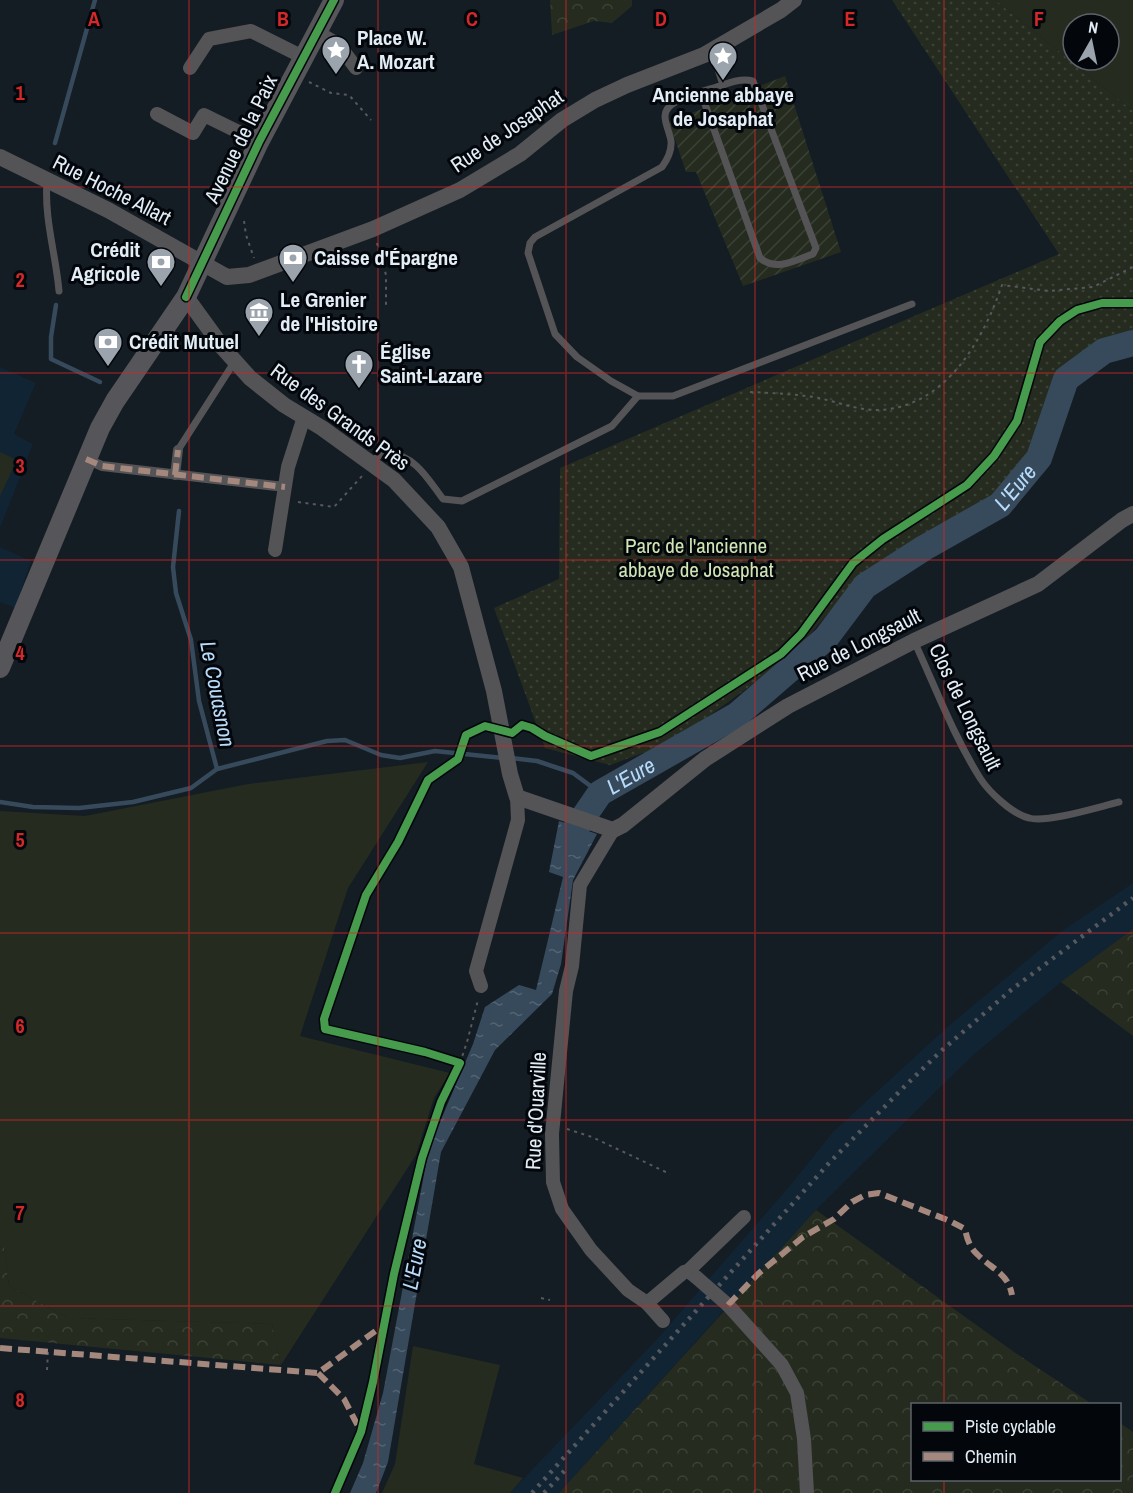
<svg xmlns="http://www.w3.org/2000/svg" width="1133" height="1493" viewBox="0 0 1133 1493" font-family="'Archivo Narrow',sans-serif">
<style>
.built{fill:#112434}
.grass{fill:#252c1f;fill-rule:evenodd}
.forest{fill:url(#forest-crowns)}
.park{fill:url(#park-dots)}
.garden{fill:url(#garden-furrows)}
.water{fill:url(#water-ripples)}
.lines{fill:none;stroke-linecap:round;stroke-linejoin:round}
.stream{stroke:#364a5c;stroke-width:4.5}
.river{stroke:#364a5c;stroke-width:26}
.path{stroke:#59595d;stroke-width:2;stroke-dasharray:3 4.5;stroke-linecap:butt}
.service{stroke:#545356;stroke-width:7}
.pedestrian{stroke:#545356;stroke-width:10}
.minor{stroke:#545356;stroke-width:14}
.tertiary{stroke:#545356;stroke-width:16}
.secondary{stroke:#55555a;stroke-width:20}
.rail{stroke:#57585d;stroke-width:4.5;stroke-dasharray:3 6;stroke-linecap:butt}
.minor-bridge{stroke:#545356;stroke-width:14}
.quiet{stroke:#a5887d;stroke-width:6;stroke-dasharray:12 6;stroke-linecap:butt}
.cycleway-casing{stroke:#03070c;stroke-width:11}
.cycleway{stroke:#469c4c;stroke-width:8}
.grid{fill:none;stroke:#d62828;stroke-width:1.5;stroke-opacity:0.55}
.labels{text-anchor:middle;stroke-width:6;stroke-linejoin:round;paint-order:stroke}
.poi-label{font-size:21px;font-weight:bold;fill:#e3edf6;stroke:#03070c;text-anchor:start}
.street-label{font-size:21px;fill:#e3edf6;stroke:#03070c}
.park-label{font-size:21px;fill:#d0e5b2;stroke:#03070c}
.water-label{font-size:22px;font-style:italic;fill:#b7dbf9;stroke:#03070c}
.grid-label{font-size:20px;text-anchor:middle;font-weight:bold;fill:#d62828;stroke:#03070c;stroke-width:6;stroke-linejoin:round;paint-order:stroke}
</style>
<defs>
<pattern id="forest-crowns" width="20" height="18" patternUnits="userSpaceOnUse" patternTransform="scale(1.5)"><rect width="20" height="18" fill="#252c1f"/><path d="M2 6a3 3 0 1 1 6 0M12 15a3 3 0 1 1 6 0" fill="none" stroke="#3a4135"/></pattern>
<pattern id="park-dots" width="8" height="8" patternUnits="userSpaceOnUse" patternTransform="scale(1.5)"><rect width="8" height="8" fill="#252c1f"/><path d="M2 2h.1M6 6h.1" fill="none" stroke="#3a4135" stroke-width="1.8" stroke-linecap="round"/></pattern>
<pattern id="garden-furrows" width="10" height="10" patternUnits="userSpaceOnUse" patternTransform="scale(1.5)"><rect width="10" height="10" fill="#252c1f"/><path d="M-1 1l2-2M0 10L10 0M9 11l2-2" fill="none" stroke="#3a4135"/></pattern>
<pattern id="water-ripples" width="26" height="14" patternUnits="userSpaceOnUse" patternTransform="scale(1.5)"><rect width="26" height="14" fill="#364a5c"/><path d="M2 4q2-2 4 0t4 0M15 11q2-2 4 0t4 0" fill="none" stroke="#536474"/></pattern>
</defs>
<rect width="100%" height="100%" fill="#141c24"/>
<g class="built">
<polygon points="0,367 36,383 14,434 33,444 0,528"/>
<polygon points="0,547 31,561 15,608 0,602"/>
<polygon points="1133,883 1133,929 1061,982 972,1056 816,1210 733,1301 708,1280 793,1182 833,1132 945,1029 1062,931"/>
<polygon points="702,1287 726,1308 559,1493 510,1493 661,1335"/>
</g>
<g class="grass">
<path d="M995,0H1133V111ZM1073,24H1109V60H1073Z"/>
<polygon points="0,452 17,460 0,496"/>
<polygon points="428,762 348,888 300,1036 450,1073 434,1098 416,1155 281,1365 272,1324 68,1318 9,1286 4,1247 0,1248 0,811 85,816 248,784"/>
<polygon points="413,1346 500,1365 474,1464 523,1478 510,1493 382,1493 395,1464"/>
</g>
<g class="forest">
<polygon points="550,0 632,0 632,6 612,23 594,21 552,35"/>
<polygon points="1133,929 1133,1036 1061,982"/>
<polygon points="816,1210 1014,1352 1092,1404 912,1404 912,1480 1120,1480 1120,1423 1133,1432 1133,1493 559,1493"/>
<polygon points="4,1247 9,1286 68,1318 272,1324 281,1365 0,1338 0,1248"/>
</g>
<polygon class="park" points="892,0 995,0 1133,111 1133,337 1101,346 1060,373 1031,448 989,500 854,584 790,657 673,742 610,765 545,748 494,608 559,579 560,468 1059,254"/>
<polygon class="garden" points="785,76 841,252 743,286 696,172 686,172 669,122"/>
<polygon class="water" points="559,821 597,834 573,880 561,964 552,994 495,1050 441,1152 388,1462 376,1493 350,1493 363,1463 383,1393 429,1148 473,1044 485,1007 519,985 536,990 563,877 549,872"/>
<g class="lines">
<g class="stream">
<polyline points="55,143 95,0"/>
<polyline points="56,305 51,337 51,359 100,382"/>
<polyline points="179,511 173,567 176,593 191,640 199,701 217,769"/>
<polyline points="511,758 537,761 573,773 600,793"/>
<polyline points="0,802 33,807 79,808 133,802 191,788 217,769 327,741 345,740 381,755 400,758 435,751 503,758"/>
</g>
<path class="river" id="s1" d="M573,842L576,828L600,793L737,715L826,638L865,586L924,548L1000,505L1039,458L1066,379L1104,351L1133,343"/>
<g class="path">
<polyline points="309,82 331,93 349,95 371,120"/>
<polyline points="244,221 246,235 254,258"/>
<polyline points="377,243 386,275 386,309"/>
<path d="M750,392C772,393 793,394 814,397C835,401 856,410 877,410C944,409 983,341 1002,285L1049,291L1093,287L1133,267"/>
<polyline points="298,502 334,507 362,476"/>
<polyline points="458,759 462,743"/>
<polyline points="460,1063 467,1042 478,1000"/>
<polyline points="567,1129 592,1137 670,1174"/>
<polyline points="541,1298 550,1300"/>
<polyline points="47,1370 48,1352"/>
</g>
<g class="service">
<path d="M701,93L760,258C776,272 796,260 813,254L816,248L753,81C743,78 733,81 723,85"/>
<path d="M47,181C44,219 56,255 59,291"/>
<path d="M638,396L611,381L577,357L555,334L528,253L530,243L535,237L662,167C667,160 672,151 671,141C669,127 657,113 674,103C688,94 708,90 723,85L712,51"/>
<polyline points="178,450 235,361"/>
<path d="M372,461L386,451C417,458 425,475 443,499L462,501L612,426L638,396H673L912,304"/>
<path d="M914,641C935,686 953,735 980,778C989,792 1012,814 1029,818C1047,823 1098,807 1119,802"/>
</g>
<g class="pedestrian">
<polyline points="86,459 102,466 285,487"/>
<polyline points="175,475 178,450"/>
</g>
<g class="minor">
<polyline points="317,32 339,45 356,68"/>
<polyline points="190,68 209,39 251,31 303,57"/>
<polyline points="157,114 193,133 204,115 259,142"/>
<polyline points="275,550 288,467 304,417"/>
<polyline points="613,830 580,885 572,966 566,991 552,1134 553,1182 562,1209 591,1250 628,1290 647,1303 684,1272 688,1271 696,1277"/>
<polyline points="481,986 476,971 518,820 517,797"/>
<polyline points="688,1271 744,1217"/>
<polyline points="647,1303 663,1321"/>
<polyline points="728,1305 782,1365 797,1393 804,1439 807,1493"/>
</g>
<g class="tertiary">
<polyline points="0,157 108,210 227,277 249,275 373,229 460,190 520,154 562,120 595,100 627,85 704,55 781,10 794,0"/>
<polyline points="186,297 223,348 250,378 284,405 322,428 394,480 438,527 461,567 494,691 510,774 517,797 613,830 623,825 705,759 788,706 914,641 1038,584 1122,520 1133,514"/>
</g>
<polyline class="secondary" points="0,668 100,428 115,401 186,297 259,142 334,0"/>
<g class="rail">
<polyline points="532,1493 831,1161 907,1084 940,1052 1011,990 1133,898"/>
<polyline points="544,1493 567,1468"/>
</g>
<polyline class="minor-bridge" points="696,1277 728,1305"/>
<g class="quiet">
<polyline points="86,459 102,466 285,487"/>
<polyline points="175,475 178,450"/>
<path d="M728,1305L759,1273L803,1237L834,1219L852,1202L865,1195L879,1193L950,1221L965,1229C967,1239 970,1248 978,1255C993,1270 1008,1273 1012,1295"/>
<polyline points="0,1348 318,1373 385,1324"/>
<polyline points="318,1373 344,1399 361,1432"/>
</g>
<g class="cycleway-casing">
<g id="cycleway">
<polyline points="186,297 259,142 334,0"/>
<polyline points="335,1493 361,1432 373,1382 394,1274 422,1158 441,1102 460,1063 425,1052 325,1029 324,1019 366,895 398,842 428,780 458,759 466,735 485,726 512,733 522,725 532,728 545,736 591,756 660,732 781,654 801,634 853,563 883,539 967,485 994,456 1017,421 1040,342 1060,321 1077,310 1102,303 1133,303"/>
</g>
</g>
<use href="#cycleway" class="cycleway"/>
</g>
<path class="grid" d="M189,0V1493M378,0V1493M566,0V1493M755,0V1493M944,0V1404M0,187H1133M0,373H1133M0,560H1133M0,746H1133M0,933H1133M0,1120H1133M0,1306H1133M944,1480V1493"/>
<defs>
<g id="sight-pin" transform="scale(1.5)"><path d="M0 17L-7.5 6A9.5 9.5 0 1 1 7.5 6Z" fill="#9ba4ac" stroke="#03070c"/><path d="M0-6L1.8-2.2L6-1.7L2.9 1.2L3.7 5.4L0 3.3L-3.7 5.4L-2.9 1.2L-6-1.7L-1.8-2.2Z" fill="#fff"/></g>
<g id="bank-pin" transform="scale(1.5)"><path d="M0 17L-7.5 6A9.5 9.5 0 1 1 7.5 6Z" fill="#9ba4ac" stroke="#03070c"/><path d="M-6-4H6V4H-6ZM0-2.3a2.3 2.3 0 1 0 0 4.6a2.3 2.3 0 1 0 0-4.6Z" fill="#fff"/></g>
<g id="museum-pin" transform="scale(1.5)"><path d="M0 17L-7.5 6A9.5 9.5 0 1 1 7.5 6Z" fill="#9ba4ac" stroke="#03070c"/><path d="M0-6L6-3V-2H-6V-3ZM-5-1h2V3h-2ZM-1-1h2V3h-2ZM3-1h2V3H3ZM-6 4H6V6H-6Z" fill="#fff"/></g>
<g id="church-pin" transform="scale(1.5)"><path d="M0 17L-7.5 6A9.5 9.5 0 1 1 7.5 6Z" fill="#9ba4ac" stroke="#03070c"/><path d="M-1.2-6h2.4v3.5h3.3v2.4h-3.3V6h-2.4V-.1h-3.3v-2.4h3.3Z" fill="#fff"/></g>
</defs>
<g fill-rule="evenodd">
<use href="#sight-pin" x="336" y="50"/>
<use href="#sight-pin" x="723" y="56"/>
<use href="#bank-pin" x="293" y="258"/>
<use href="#bank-pin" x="161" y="262"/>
<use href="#museum-pin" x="259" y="312"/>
<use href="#bank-pin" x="108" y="342"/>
<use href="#church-pin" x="359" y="364"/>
</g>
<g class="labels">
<g class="poi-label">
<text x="357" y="45">Place W.<tspan x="357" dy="24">A. Mozart</tspan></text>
<text x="723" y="102" text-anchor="middle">Ancienne abbaye<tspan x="723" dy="24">de Josaphat</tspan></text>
<text x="140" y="257" text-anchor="end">Crédit<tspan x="140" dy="24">Agricole</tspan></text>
<text x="314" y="265">Caisse d'Épargne</text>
<text x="280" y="307">Le Grenier<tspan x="280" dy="24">de l'Histoire</tspan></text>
<text x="129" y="349">Crédit Mutuel</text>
<text x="380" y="359">Église<tspan x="380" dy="24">Saint-Lazare</tspan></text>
</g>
<g class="street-label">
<text transform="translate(507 131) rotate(-34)" y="7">Rue de Josaphat</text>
<text transform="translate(241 139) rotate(-64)" y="7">Avenue de la Paix</text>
<text transform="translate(112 190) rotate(27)" y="7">Rue Hoche Allart</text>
<text transform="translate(340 417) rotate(36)" y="7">Rue des Grands Près</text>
<text transform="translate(859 645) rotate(-27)" y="7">Rue de Longsault</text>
<text transform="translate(965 707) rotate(64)" y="7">Clos de Longsault</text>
<text transform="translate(536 1111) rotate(-87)" y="7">Rue d'Ouarville</text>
</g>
<g class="park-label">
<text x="696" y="553">Parc de l'ancienne<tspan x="696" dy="24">abbaye de Josaphat</tspan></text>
</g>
<g class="water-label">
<text dy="8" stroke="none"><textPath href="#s1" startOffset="578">L'Eure</textPath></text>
<text transform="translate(218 694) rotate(79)" y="8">Le Couasnon</text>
<text dy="8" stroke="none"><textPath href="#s1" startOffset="92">L'Eure</textPath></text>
<text transform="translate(414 1264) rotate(-79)" y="8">L'Eure</text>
</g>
</g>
<g class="grid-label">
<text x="94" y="26">A</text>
<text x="283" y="26">B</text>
<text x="472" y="26">C</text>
<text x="661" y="26">D</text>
<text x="850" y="26">E</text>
<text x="1039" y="26">F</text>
<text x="20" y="100">1</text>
<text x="20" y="287">2</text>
<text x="20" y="473">3</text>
<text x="20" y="660">4</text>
<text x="20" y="847">5</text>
<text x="20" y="1033">6</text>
<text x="20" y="1220">7</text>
<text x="20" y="1407">8</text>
</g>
<rect x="911" y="1403" width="210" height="78" fill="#03070c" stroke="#5d636a" stroke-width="1.5"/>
<rect x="923" y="1422" width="30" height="9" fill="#469c4c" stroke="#5d636a" stroke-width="1.5"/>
<text x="965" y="1433" font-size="18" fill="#e3edf6">Piste cyclable</text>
<rect x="923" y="1452" width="30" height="9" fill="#a5887d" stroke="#5d636a" stroke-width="1.5"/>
<text x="965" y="1463" font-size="18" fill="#e3edf6">Chemin</text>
<g transform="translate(1091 42) rotate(9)"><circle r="28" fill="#03070c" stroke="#5d636a" stroke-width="1.5"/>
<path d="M0-4.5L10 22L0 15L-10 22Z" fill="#9ba4ac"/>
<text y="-9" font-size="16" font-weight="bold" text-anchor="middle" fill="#e3edf6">N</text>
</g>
</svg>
